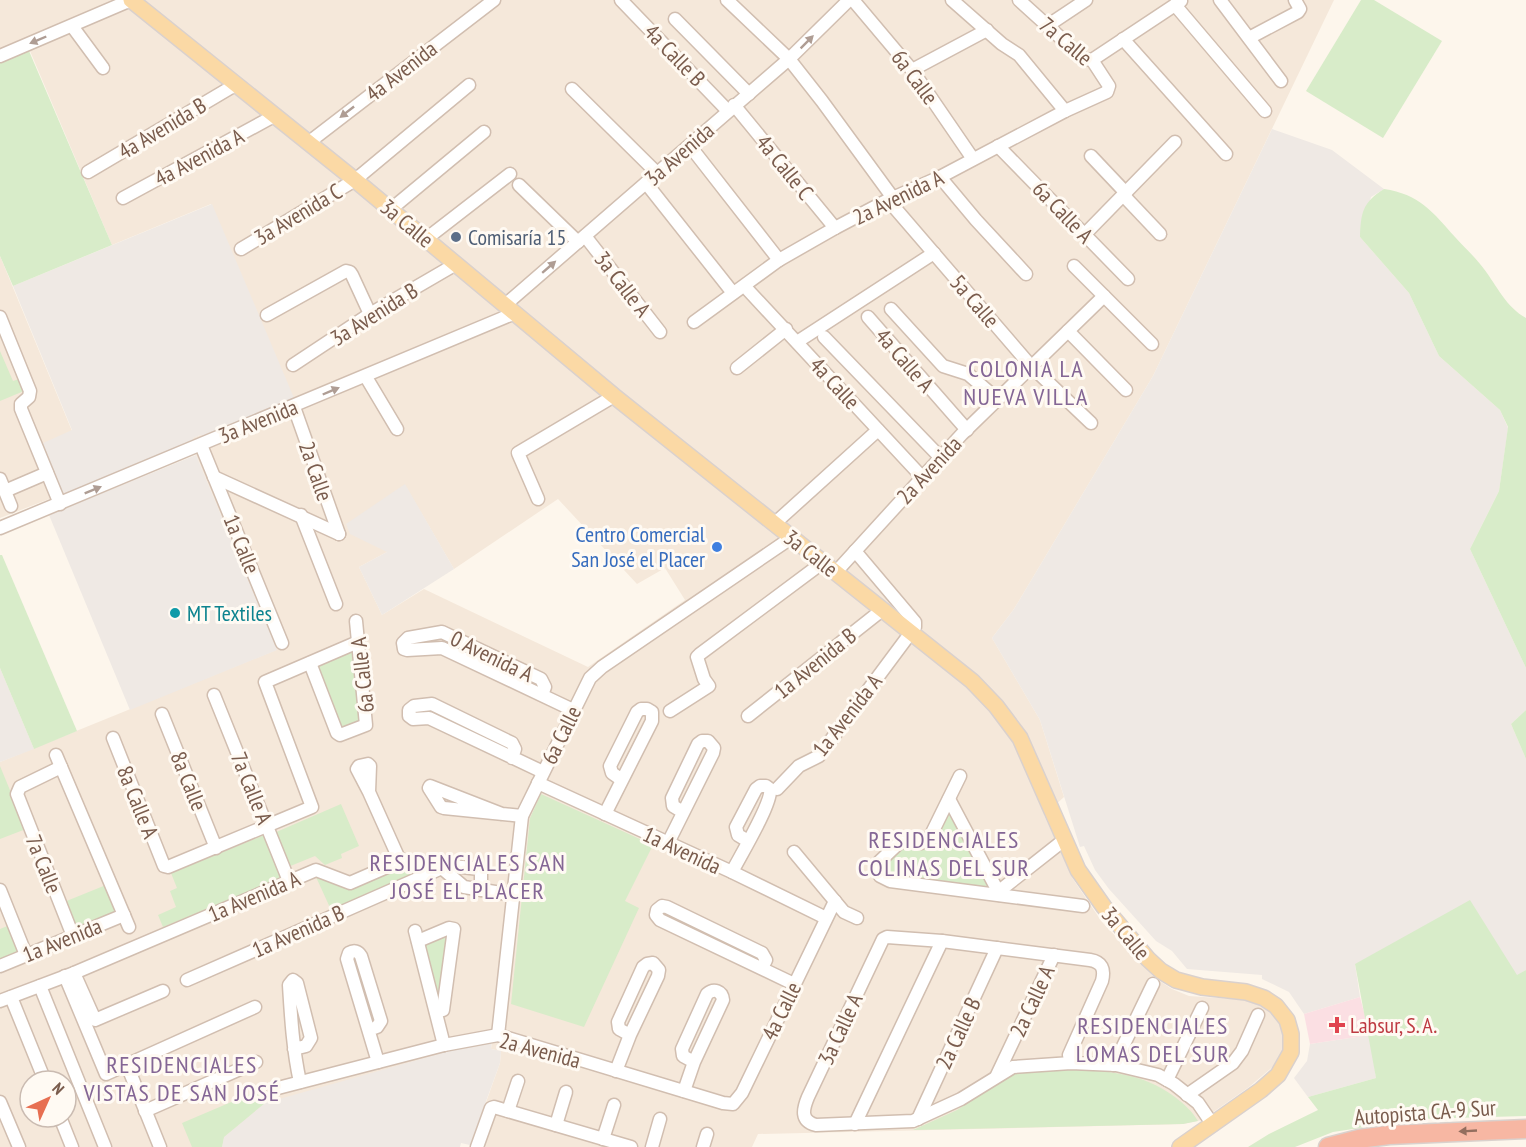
<svg xmlns="http://www.w3.org/2000/svg" width="1526" height="1147" viewBox="0 0 1526 1147" font-family="'PT Sans Narrow',sans-serif">
<style>
.residential{fill:#f5e8da;fill-rule:evenodd}
.industrial{fill:#efe9e4}
.medical{fill:#fbdfe3}
.green{fill:#d8ecc9}
.lines{fill:none;stroke-linecap:round;stroke-linejoin:round}
.minor-casing{stroke:#d1beb0;stroke-width:15}
.major-casing{stroke:#dad1cd;stroke-width:18}
.highway-casing{stroke:#dad1cd;stroke-width:21}
.minor{stroke:#fff;stroke-width:12}
.major{stroke:#fbd9a5;stroke-width:15}
.highway{stroke:#f7b7a3;stroke-width:18}
.oneway{fill:#af9d94}
.oneway2{fill:#936e5e}
.service-dot{fill:#5c6f8a;stroke:#fffaf3;stroke-width:2}
.shop-dot{fill:#3f7fe0;stroke:#fffaf3;stroke-width:2}
.culture-dot{fill:#0f9aa8;stroke:#fffaf3;stroke-width:2}
.health-dot{fill:#e0444e;stroke:#fffaf3;stroke-width:2}
.labels{text-anchor:middle;stroke-width:6;stroke-linejoin:round;paint-order:stroke}
.street-label{font-size:22px;fill:#7a5c4d;stroke:#fffaf3}
.service-label{font-size:22px;fill:#4e5e75;stroke:#fffaf3;text-anchor:start}
.shop-label{font-size:22px;fill:#366cbe;stroke:#fffaf3;text-anchor:end}
.culture-label{font-size:22px;fill:#0d838f;stroke:#fffaf3;text-anchor:start}
.health-label{font-size:22px;fill:#be3a42;stroke:#fffaf3;text-anchor:start}
.neighbourhood-label{font-size:24px;letter-spacing:1.5px;fill:#846695;stroke:#fffaf3}
</style>
<rect width="100%" height="100%" fill="#fdf6ec"/>
<g class="residential">
<path d="M0,0H1334L1153,376L1014,609L992,638L1040,720L1064,797L1044,815L1073,879L1102,922L1155,978L1172,989L1189,996L1247,1000L1269,1009L1281,1023L1284,1037V1049L1276,1064L1249,1087L1202,1120L1183,1124L758,1134L752,1147H470L500,1063L501,1051L491,1049L492,1040L224,1137L222,1147H0V762L276,650L196,455L192,438L274,408L283,401L211,204L112,245L30,51L0,63ZM405,485L454,569L558,499L637,584L665,568L685,600L588,667L424,589L382,615L359,567L387,552ZM30,1081H66V1117H30Z"/>
<polygon points="0,256 72,431 63,496 49,499 0,518"/>
</g>
<g class="industrial">
<polygon points="1272,129 1332,150 1384,189 1371,197 1360,237 1409,293 1439,356 1500,410 1508,428 1499,491 1470,549 1526,668 1526,710 1511,724 1526,759 1526,970 1517,976 1355,964 1360,997 1304,1014 1289,992 1262,979 1262,975 1187,969 1172,951 1156,941 1109,889 1095,870 1084,846 1080,847 1040,720 992,638 1014,609 1153,376"/>
<polygon points="212,204 294,398 292,401 283,401 274,408 204,436 200,435 193,438 194,442 63,496 41,444 72,430 13,286"/>
<polygon points="196,455 277,650 130,710 49,515"/>
<polygon points="405,484 454,569 382,615 359,567 387,552 350,534 346,524"/>
<polygon points="0,668 34,749 0,762"/>
<polygon points="1370,1035 1376,1078 1308,1097 1294,1078 1307,1061 1310,1044"/>
<polygon points="492,1039 491,1049 501,1051 500,1063 470,1145 461,1143 460,1147 222,1147 224,1137 265,1103"/>
</g>
<polygon class="medical" points="1360,997 1370,1035 1310,1044 1304,1014"/>
<g class="green">
<polygon points="1361,0 1374,0 1442,41 1383,138 1306,91"/>
<polygon points="29,51 112,245 13,286 0,256 0,63"/>
<path d="M1384,189C1419,194 1433,212 1455,237C1465,248 1475,257 1484,269C1497,286 1506,307 1526,318V668L1470,549L1499,491L1508,427L1500,410L1439,356L1409,293L1360,237C1361,213 1362,203 1384,189Z"/>
<polygon points="0,351 13,381 19,379 24,391 0,401"/>
<polygon points="0,555 2,555 77,731 34,749 0,668"/>
<polygon points="358,642 367,722 340,735 310,663"/>
<polygon points="1526,710 1526,759 1511,724"/>
<polygon points="0,766 26,829 0,839"/>
<polygon points="541,794 653,845 625,901 639,908 584,1027 511,1004 530,818"/>
<polygon points="341,804 359,846 341,854 342,858 325,865 315,856 288,867 274,833"/>
<polygon points="946,813 955,817 990,886 989,889 884,874 882,863 903,846 924,847"/>
<polygon points="267,834 285,877 163,927 158,915 176,907 170,891 177,888 171,873"/>
<polygon points="404,864 433,867 332,912 316,877 347,889"/>
<polygon points="106,885 118,913 76,930 64,902"/>
<polygon points="1470,900 1517,975 1526,970 1526,1116 1419,1119 1333,1132 1295,1147 1248,1147 1269,1134 1318,1110 1308,1097 1376,1078 1355,964"/>
<polygon points="10,925 21,953 0,962 0,929"/>
<polygon points="454,929 436,1012 418,941"/>
<path d="M1062,1068C1102,1071 1141,1071 1175,1097C1184,1104 1192,1111 1198,1121L1183,1124L913,1130L957,1110L1011,1074L1019,1072Z"/>
<polygon points="264,1088 265,1103 224,1137 222,1147 192,1147 182,1123"/>
</g>
<g class="lines">
<g class="minor-casing">
<g id="minor">
<polyline points="621,0 728,111"/>
<polyline points="727,0 789,59 822,101 893,198"/>
<polyline points="853,0 912,70 973,159"/>
<polyline points="952,0 1002,44 1019,55 1065,111"/>
<polyline points="1220,0 1281,81"/>
<polyline points="1175,5 1265,111"/>
<polyline points="675,19 749,94"/>
<polyline points="72,26 103,68"/>
<polyline points="1047,26 1086,0"/>
<polyline points="1249,38 1298,12 1300,9 1295,0"/>
<polyline points="1123,39 1226,154"/>
<polyline points="0,56 131,0"/>
<polyline points="1092,60 1181,1"/>
<polyline points="912,70 987,30"/>
<polyline points="572,89 657,173"/>
<polyline points="734,105 835,228"/>
<polyline points="308,143 494,0"/>
<polyline points="690,146 779,260"/>
<polyline points="998,146 1128,279"/>
<polyline points="1091,156 1126,193"/>
<polyline points="88,172 235,85"/>
<polyline points="940,177 976,220 1026,274"/>
<polyline points="646,183 733,293"/>
<polyline points="519,185 578,242"/>
<polyline points="1124,196 1160,234"/>
<polyline points="123,198 274,116"/>
<polyline points="888,200 1030,365 1091,423"/>
<polyline points="390,210 484,132"/>
<polyline points="1085,234 1175,142"/>
<polyline points="585,236 660,332"/>
<polyline points="426,239 510,174"/>
<polyline points="241,249 355,180 469,85"/>
<polyline points="1074,266 1152,344"/>
<polyline points="748,290 922,477"/>
<polyline points="505,305 789,59 849,0"/>
<polyline points="891,309 943,366 968,374 997,399"/>
<polyline points="267,315 346,271 350,272 352,275 370,314"/>
<polyline points="0,317 30,391 29,397 21,404 21,409 60,504"/>
<polyline points="868,317 967,430"/>
<polyline points="694,322 779,260 835,228 888,200 940,177 1065,111 1107,92 1109,86 1092,60 1084,59 1019,0"/>
<polyline points="1068,331 1126,390"/>
<polyline points="824,337 940,457"/>
<polyline points="797,342 934,253"/>
<polyline points="293,365 370,314 456,264"/>
<polyline points="737,368 786,329"/>
<polyline points="366,377 397,429"/>
<polyline points="294,407 339,534"/>
<polyline points="201,445 282,643"/>
<polyline points="214,477 339,534"/>
<polyline points="0,479 11,506"/>
<polyline points="5,491 47,473"/>
<polyline points="538,499 518,453 614,396"/>
<polyline points="301,515 336,604"/>
<polyline points="774,524 878,430"/>
<polyline points="0,528 515,313"/>
<polyline points="836,572 962,434 1104,296"/>
<polyline points="310,663 337,733 340,735 366,725 356,621"/>
<polyline points="214,695 289,881"/>
<polyline points="542,695 545,687 541,679 442,632 408,638 403,643 404,649 407,650 442,648 573,710"/>
<polyline points="670,711 709,686 704,679 697,657 700,654 822,563"/>
<polyline points="162,714 216,848"/>
<polyline points="748,716 882,610"/>
<polyline points="113,738 164,866 168,867 312,807 265,682 358,642"/>
<polyline points="56,755 129,927"/>
<polyline points="512,758 515,749 512,743 432,704 414,706 409,710 409,716 413,719 429,718 543,772"/>
<polyline points="61,767 20,787 17,794 73,936"/>
<polyline points="960,776 929,839 921,843 900,842 879,862 877,870 880,876 890,881 1083,906"/>
<polyline points="538,783 732,872 826,918"/>
<polyline points="777,789 799,766 819,756 915,627 915,622 855,551"/>
<polyline points="369,792 357,769 359,766 368,764 370,766 369,792 400,861"/>
<polyline points="949,799 1000,895"/>
<polyline points="502,814 430,786 429,788 441,807 444,808 522,816"/>
<polyline points="605,814 652,721 652,712 647,709 641,709 637,712 610,766 612,773 622,780"/>
<polyline points="668,843 713,753 714,748 708,741 702,741 698,744 672,798 673,806 683,812"/>
<polyline points="794,852 844,912 857,918"/>
<polyline points="437,864 464,887 514,895"/>
<path d="M732,872C739,858 773,802 770,789L766,786H760L756,789L736,827L738,835L748,841"/>
<polyline points="0,890 26,955"/>
<polyline points="998,892 1064,840"/>
<polyline points="415,931 444,1045"/>
<polyline points="418,941 449,928 454,929 443,1010 436,1012"/>
<polyline points="0,966 124,915"/>
<polyline points="762,968 766,960 762,953 667,907 662,906 657,910 656,915 660,920 794,984"/>
<polyline points="74,973 95,1020 163,991"/>
<polyline points="65,976 106,1074 255,1007"/>
<polyline points="187,980 442,868"/>
<polyline points="40,986 105,1147"/>
<polyline points="11,997 45,1081"/>
<polyline points="0,1001 74,973 316,870 350,883 403,860 479,869 481,871 481,890"/>
<path d="M369,1030L377,1027L381,1021L361,956C358,951 354,950 349,953L347,959L378,1062"/>
<polyline points="498,1035 522,816 590,678 602,667 791,538"/>
<path d="M294,1049L306,1046L311,1038L297,983L293,980L289,985C291,1018 293,1050 300,1082"/>
<path d="M1069,1055L1102,981C1105,969 1102,962 1090,960L942,941L887,937L883,939L808,1097C803,1109 800,1121 816,1125L913,1121L961,1099L1013,1067L1071,1063L1116,1065L1158,1075L1174,1084L1198,1103L1213,1125"/>
<polyline points="127,1065 160,1147"/>
<polyline points="1114,1065 1153,984"/>
<polyline points="616,1071 630,1035 658,976 659,970 653,963 647,964 643,967 618,1022 619,1029 630,1035"/>
<polyline points="997,1075 1054,955"/>
<polyline points="1167,1080 1202,1008"/>
<polyline points="274,1089 444,1045 498,1035 723,1103 733,1104 742,1093 835,901"/>
<path d="M684,1091L694,1062L723,1000C722,991 714,988 707,994L682,1049L683,1056L694,1062"/>
<polyline points="1187,1095 1233,1063 1242,1051 1258,1015"/>
<polyline points="0,1102 19,1147"/>
<polyline points="145,1111 256,1062"/>
<polyline points="508,1111 518,1081"/>
<polyline points="60,1117 72,1147"/>
<polyline points="918,1119 997,948"/>
<polyline points="855,1124 942,941"/>
<polyline points="556,1125 566,1092"/>
<polyline points="603,1139 614,1105"/>
<polyline points="477,1147 491,1108 494,1107 631,1147"/>
<polyline points="652,1147 660,1119"/>
<polyline points="703,1147 707,1134"/>
</g>
</g>
<g class="major-casing">
<polyline id="major" points="131,0 355,180 614,396 972,681 996,706 1020,738 1078,870 1104,907 1148,959 1161,971 1176,980 1202,987 1246,992 1264,998 1276,1006 1287,1020 1291,1034 1291,1052 1278,1075 1261,1090 1180,1147"/>
</g>
<g class="highway-casing">
<polyline id="highway" points="1328,1147 1359,1139 1389,1135 1526,1129"/>
</g>
<use href="#minor" class="minor"/>
<use href="#major" class="major"/>
<use href="#highway" class="highway"/>
</g>
<defs><path id="oneway-solid" d="M-6-.8H1V-3.2L6.5 0L1 3.2V.8H-6Z" transform="scale(1.5)"/></defs>
<g class="oneway">
<use href="#oneway-solid" transform="translate(38 40) rotate(157)"/>
<use href="#oneway-solid" transform="translate(807 42) rotate(-45)"/>
<use href="#oneway-solid" transform="translate(347 112) rotate(142)"/>
<use href="#oneway-solid" transform="translate(549 267) rotate(-41)"/>
<use href="#oneway-solid" transform="translate(331 391) rotate(-23)"/>
<use href="#oneway-solid" transform="translate(93 490) rotate(-22)"/>
</g>
<use class="oneway2" href="#oneway-solid" transform="translate(1468 1131) rotate(177)"/>
<circle class="service-dot" cx="456" cy="237" r="6"/>
<circle class="shop-dot" cx="717" cy="547" r="6"/>
<circle class="culture-dot" cx="175" cy="613" r="6"/>
<path class="health-dot" d="M1334 1016h6v6h6v6h-6v6h-6v-6h-6v-6h6z"/>
<g class="labels">
<g class="street-label">
<text transform="translate(1066 41) rotate(40)" y="8">7a Calle</text>
<text transform="translate(675 55) rotate(46)" y="8">4a Calle B</text>
<text transform="translate(401 71) rotate(-38)" y="8">4a Avenida</text>
<text transform="translate(915 77) rotate(53)" y="8">6a Calle</text>
<text transform="translate(162 128) rotate(-31)" y="8">4a Avenida B</text>
<text transform="translate(679 154) rotate(-41)" y="8">3a Avenida</text>
<text transform="translate(199 157) rotate(-28)" y="8">4a Avenida A</text>
<text transform="translate(785 167) rotate(51)" y="8">4a Calle C</text>
<text transform="translate(898 197) rotate(-26)" y="8">2a Avenida A</text>
<text transform="translate(1063 212) rotate(46)" y="8">6a Calle A</text>
<text transform="translate(298 214) rotate(-31)" y="8">3a Avenida C</text>
<text transform="translate(407 223) rotate(40)" y="8">3a Calle</text>
<text transform="translate(623 284) rotate(52)" y="8">3a Calle A</text>
<text transform="translate(975 301) rotate(49)" y="8">5a Calle</text>
<text transform="translate(374 314) rotate(-32)" y="8">3a Avenida B</text>
<text transform="translate(905 360) rotate(49)" y="8">4a Calle A</text>
<text transform="translate(835 383) rotate(47)" y="8">4a Calle</text>
<text transform="translate(258 421) rotate(-22)" y="8">3a Avenida</text>
<text transform="translate(929 470) rotate(-47)" y="8">2a Avenida</text>
<text transform="translate(316 471) rotate(71)" y="8">2a Calle</text>
<text transform="translate(242 544) rotate(68)" y="8">1a Calle</text>
<text transform="translate(811 553) rotate(38)" y="8">3a Calle</text>
<text transform="translate(492 656) rotate(26)" y="8">0 Avenida A</text>
<text transform="translate(815 663) rotate(-39)" y="8">1a Avenida B</text>
<text transform="translate(362 675) rotate(-96)" y="8">6a Calle A</text>
<text transform="translate(847 715) rotate(-52)" y="8">1a Avenida A</text>
<text transform="translate(561 735) rotate(-64)" y="8">6a Calle</text>
<text transform="translate(189 781) rotate(68)" y="8">8a Calle</text>
<text transform="translate(252 788) rotate(68)" y="8">7a Calle A</text>
<text transform="translate(138 802) rotate(68)" y="8">8a Calle A</text>
<text transform="translate(682 850) rotate(25)" y="8">1a Avenida</text>
<text transform="translate(44 864) rotate(68)" y="8">7a Calle</text>
<text transform="translate(254 896) rotate(-23)" y="8">1a Avenida A</text>
<text transform="translate(298 931) rotate(-24)" y="8">1a Avenida B</text>
<text transform="translate(1126 933) rotate(50)" y="8">3a Calle</text>
<text transform="translate(62 940) rotate(-22)" y="8">1a Avenida</text>
<text transform="translate(1032 1001) rotate(-65)" y="8">2a Calle A</text>
<text transform="translate(781 1011) rotate(-64)" y="8">4a Calle</text>
<text transform="translate(840 1029) rotate(-65)" y="8">3a Calle A</text>
<text transform="translate(958 1033) rotate(-65)" y="8">2a Calle B</text>
<text transform="translate(540 1050) rotate(15)" y="8">2a Avenida</text>
<text transform="translate(1425 1112) rotate(-4)" y="8">Autopista CA-9 Sur</text>
</g>
<g class="service-label">
<text x="468" y="245">Comisaría 15</text>
</g>
<g class="shop-label">
<text x="705" y="542">Centro Comercial<tspan x="705" dy="25">San José el Placer</tspan></text>
</g>
<g class="culture-label">
<text x="187" y="621">MT Textiles</text>
</g>
<g class="health-label">
<text x="1350" y="1033">Labsur, S. A.</text>
</g>
<g class="neighbourhood-label">
<text x="1026" y="377">COLONIA LA<tspan x="1026" dy="28">NUEVA VILLA</tspan></text>
<text x="944" y="848">RESIDENCIALES<tspan x="944" dy="28">COLINAS DEL SUR</tspan></text>
<text x="468" y="871">RESIDENCIALES SAN<tspan x="468" dy="28">JOSÉ EL PLACER</tspan></text>
<text x="1153" y="1034">RESIDENCIALES<tspan x="1153" dy="28">LOMAS DEL SUR</tspan></text>
<text x="182" y="1073">RESIDENCIALES<tspan x="182" dy="28">VISTAS DE SAN JOSÉ</tspan></text>
</g>
</g>
<g transform="translate(48 1099) rotate(45)"><circle r="28" fill="#fffaf3" stroke="#cabbb1" stroke-width="1.5"/>
<path d="M0-4.5L10 22L0 15L-10 22Z" fill="#e76f51"/>
<text y="-9" font-size="16" font-weight="bold" text-anchor="middle" fill="#7a5c4d">N</text>
</g>
</svg>
